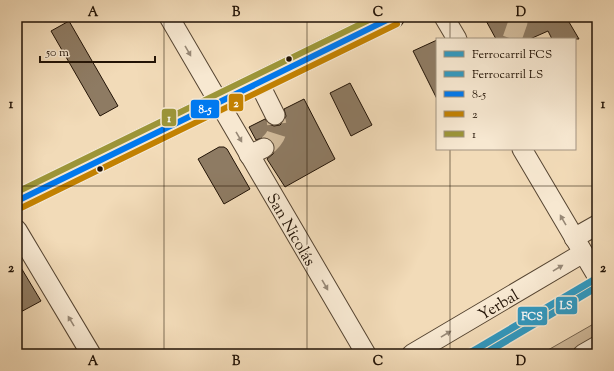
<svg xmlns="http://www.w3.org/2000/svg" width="614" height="371" viewBox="0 0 614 371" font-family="'Sorts Mill Goudy',serif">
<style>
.green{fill:#cfb99a;stroke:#786650}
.building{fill:#8e7b63;stroke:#221306}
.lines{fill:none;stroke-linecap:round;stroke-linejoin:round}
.minor-tunnel{stroke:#d3bd9d;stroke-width:19;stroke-dasharray:19 10;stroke-linecap:butt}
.minor-casing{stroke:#564532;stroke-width:21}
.major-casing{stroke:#221306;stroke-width:24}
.minor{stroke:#f7e8d1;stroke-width:19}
.major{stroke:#f2dbb8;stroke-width:22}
.bus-1-casing{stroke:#f7e8d1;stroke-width:9}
.bus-2-casing{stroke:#f7e8d1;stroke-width:9}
.bus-3-casing{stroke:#f7e8d1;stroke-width:9}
.bus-1{stroke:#0079ef;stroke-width:6}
.bus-2{stroke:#c28102;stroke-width:6}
.bus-3{stroke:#9c9538;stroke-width:6}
.rail-1-casing{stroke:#f7e8d1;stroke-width:10}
.rail-2-casing{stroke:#f7e8d1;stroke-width:10}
.rail-1{stroke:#3399bf;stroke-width:7}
.rail-2{stroke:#3399bf;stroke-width:7}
.oneway{fill:#978876}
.grid{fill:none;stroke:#221306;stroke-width:1;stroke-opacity:0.55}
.bus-dot{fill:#221306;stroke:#f7e8d1;stroke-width:1.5}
.labels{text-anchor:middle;stroke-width:3;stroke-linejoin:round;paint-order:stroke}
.street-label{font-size:16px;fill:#221306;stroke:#f7e8d1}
.line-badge{stroke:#f7e8d1;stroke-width:1.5}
.badge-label{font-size:11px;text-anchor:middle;font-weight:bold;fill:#fff}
.neatline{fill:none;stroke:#221306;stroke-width:1.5}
.grid-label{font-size:13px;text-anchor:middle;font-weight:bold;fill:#221306}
</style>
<rect width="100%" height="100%" fill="#f2dbb8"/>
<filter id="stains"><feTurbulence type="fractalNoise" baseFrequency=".005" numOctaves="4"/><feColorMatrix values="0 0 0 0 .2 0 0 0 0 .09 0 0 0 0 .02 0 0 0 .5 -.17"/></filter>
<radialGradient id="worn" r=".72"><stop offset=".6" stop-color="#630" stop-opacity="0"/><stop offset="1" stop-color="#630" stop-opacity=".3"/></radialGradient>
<polygon class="green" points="597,322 597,337 567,354 541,354"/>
<g class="building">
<polygon points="484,17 566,17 579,39 552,39 548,31 530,39 496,39"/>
<polygon points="69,21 118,106 100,116 51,31"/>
<polygon points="437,40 437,99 413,51"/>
<polygon points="350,83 372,125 351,136 330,93"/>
<polygon points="304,99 335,159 285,187 267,159 273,154 275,149 274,143 271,139 265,137 256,140 249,127 265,119 269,124 274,126 280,125 284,121 286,116 284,109"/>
<polygon points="219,147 224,147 227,149 250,189 224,204 198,159"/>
<polygon points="17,261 41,301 17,314"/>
</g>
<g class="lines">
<g class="minor-tunnel">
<polyline points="512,39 518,22 517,17"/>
<path d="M264,148C278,137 279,132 275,115"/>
</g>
<g class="minor-casing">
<g id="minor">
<polyline points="169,17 366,354"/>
<polyline points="444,17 457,39"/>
<polyline points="259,83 275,115"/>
<polyline points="522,149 597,276"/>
<polyline points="249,155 264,148"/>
<polyline points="17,230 91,354"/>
<polyline points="574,238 597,225"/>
<polyline points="412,354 583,253"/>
<polyline points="583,354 597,346"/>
</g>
</g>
<g class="major-casing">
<polyline id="major" points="17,201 393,17"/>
</g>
<use href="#minor" class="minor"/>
<use href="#major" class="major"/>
<g class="bus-1-casing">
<polyline id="bus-1" points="17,201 393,17"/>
</g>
<g class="bus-2-casing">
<polyline id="bus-2" points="21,208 397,24"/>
</g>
<g class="bus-3-casing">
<polyline id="bus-3" points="17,192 375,17"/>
</g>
<use href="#bus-1" class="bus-1"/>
<use href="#bus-2" class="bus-2"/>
<use href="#bus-3" class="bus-3"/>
<g class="rail-1-casing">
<polyline id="rail-1" points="468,354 597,278"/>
</g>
<g class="rail-2-casing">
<polyline id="rail-2" points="484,354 597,287"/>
</g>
<use href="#rail-1" class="rail-1"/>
<use href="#rail-2" class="rail-2"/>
</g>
<defs><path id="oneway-solid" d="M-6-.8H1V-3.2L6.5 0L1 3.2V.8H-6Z"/></defs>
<g class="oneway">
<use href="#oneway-solid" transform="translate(188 51) rotate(60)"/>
<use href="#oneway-solid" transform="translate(239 137) rotate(60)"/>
<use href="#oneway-solid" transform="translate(563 220) rotate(-120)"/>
<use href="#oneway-solid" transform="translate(558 268) rotate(-31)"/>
<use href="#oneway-solid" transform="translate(325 285) rotate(60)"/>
<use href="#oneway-solid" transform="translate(71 321) rotate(-121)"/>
<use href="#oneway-solid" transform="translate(446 334) rotate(-31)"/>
</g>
<path class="grid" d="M164,17V354M307,17V354M450,17V39M450,149V354M17,186H597"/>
<g class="bus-dot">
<circle cx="289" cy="59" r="3.5"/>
<circle cx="100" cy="169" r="3.5"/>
</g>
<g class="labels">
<g class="street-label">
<text transform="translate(292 229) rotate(60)" y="6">San Nicolás</text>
<text transform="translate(498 304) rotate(-31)" y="6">Yerbal</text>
</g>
</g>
<g class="line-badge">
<rect x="228" y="93" width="16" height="19" rx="4" fill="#c28102"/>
<rect x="190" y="99" width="30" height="20" rx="4" fill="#0079ef"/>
<rect x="161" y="108" width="16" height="19" rx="4" fill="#9c9538"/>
<rect x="555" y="296" width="23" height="19" rx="4" fill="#3399bf"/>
<rect x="517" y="306" width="31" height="20" rx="4" fill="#3399bf"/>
</g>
<g class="badge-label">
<text x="236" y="107">2</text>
<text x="205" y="113">8-5</text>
<text x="169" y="122">1</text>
<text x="566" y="309">LS</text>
<text x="532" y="320">FCS</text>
</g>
<rect width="614" height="371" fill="none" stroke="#f2dbb8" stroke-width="44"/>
<rect x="436" y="38" width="140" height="112" fill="#f7e8d1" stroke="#a29380"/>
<rect x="444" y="51" width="20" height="6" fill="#3399bf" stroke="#a29380"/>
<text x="472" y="58" font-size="12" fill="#221306">Ferrocarril FCS</text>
<rect x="444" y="71" width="20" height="6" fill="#3399bf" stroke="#a29380"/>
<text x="472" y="78" font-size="12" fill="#221306">Ferrocarril LS</text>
<rect x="444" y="91" width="20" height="6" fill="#0079ef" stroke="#a29380"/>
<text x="472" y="98" font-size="12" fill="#221306">8-5</text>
<rect x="444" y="111" width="20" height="6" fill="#c28102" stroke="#a29380"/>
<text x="472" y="118" font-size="12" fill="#221306">2</text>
<rect x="444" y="131" width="20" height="6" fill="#9c9538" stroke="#a29380"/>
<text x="472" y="138" font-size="12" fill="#221306">1</text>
<path d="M40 56v6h115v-6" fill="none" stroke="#221306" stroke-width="2"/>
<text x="46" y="56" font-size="12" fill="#221306" stroke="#f7e8d1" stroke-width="3" paint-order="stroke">50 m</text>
<rect x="22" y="22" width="570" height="327" class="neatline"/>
<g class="grid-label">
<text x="93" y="16">A</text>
<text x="236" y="16">B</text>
<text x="378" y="16">C</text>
<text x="521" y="16">D</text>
<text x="11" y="108">1</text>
<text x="603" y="108">1</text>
<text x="11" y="272">2</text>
<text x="603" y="272">2</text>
<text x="93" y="365">A</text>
<text x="236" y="365">B</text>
<text x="378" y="365">C</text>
<text x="521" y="365">D</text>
</g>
<rect width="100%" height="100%" filter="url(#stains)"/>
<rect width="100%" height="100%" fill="url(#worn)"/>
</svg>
